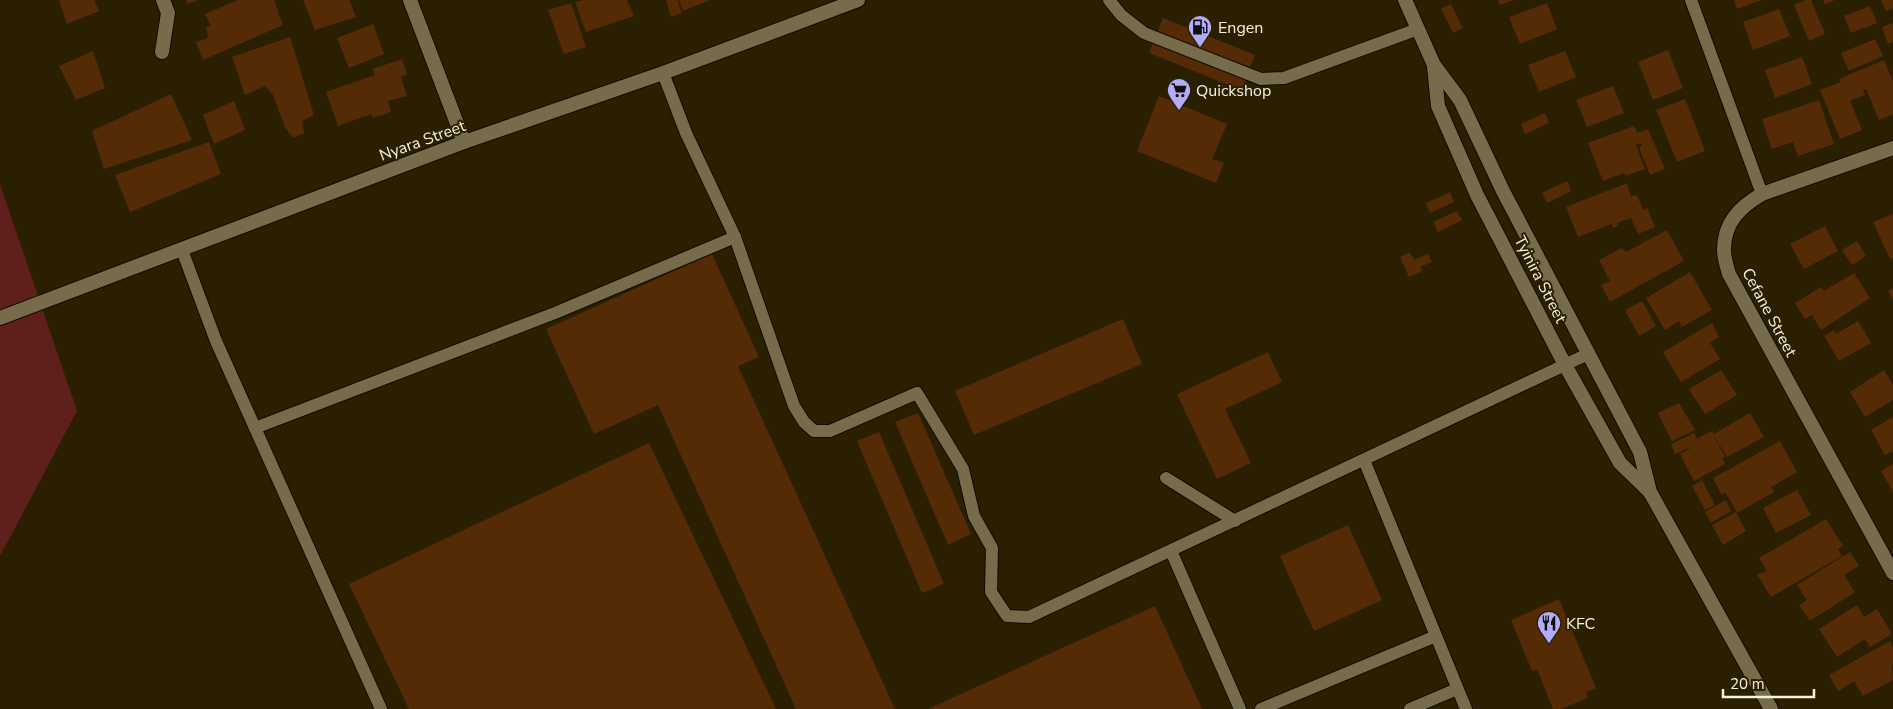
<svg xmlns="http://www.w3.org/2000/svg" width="1893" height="709" viewBox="0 0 1893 709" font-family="'Nunito Sans',sans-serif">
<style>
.green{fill:#5f1f1d}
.building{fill:#542b04}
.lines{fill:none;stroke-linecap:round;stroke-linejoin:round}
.service-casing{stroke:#110a00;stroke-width:14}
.minor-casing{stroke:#110a00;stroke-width:16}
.tertiary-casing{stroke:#110a00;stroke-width:16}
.service{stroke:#766b4a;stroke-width:12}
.minor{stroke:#766b4a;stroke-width:14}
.tertiary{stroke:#766b4a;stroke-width:14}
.labels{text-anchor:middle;stroke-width:4;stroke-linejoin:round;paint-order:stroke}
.poi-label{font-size:16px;fill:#f9f2e0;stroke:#2a2001;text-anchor:start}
.street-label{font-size:16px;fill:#f9f2e0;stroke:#2a2001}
</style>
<rect width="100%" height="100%" fill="#2a2001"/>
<polygon class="green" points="0,184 77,411 0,556"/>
<g class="building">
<polygon points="59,0 94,0 99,11 67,24"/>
<polygon points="186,0 198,0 188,4"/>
<polygon points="238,0 274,0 283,25 203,60 196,42 208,38 206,27 211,26 205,14"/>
<polygon points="303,0 349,0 356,17 315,30"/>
<polygon points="583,0 627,0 634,16 586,32 575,2"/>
<polygon points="666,0 677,0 682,13 671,17"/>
<polygon points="679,0 710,0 683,11"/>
<polygon points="1498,0 1513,0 1500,5"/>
<polygon points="1734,0 1762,0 1737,9"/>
<polygon points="1806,0 1811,0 1825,34 1809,41 1794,5"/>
<polygon points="1823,0 1835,0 1825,4"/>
<polygon points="1881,0 1893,0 1893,8 1886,11"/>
<polygon points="571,3 586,47 564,54 548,10"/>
<polygon points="1547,3 1557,29 1520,44 1509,17"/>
<polygon points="1451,4 1463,28 1453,33 1441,9"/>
<polygon points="1870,6 1877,23 1851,33 1844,16"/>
<polygon points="1779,9 1790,36 1753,50 1743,22"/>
<polygon points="1163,18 1255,55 1241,90 1149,53"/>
<polygon points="1893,23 1893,41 1888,44 1882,27"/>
<polygon points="373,24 384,54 349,68 337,38"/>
<polygon points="290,37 314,115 302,121 304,133 293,138 285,127 273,95 265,86 245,95 232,57"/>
<polygon points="1875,39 1883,56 1849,71 1841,53"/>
<polygon points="1668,50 1683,88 1653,100 1638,62"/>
<polygon points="93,51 105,88 76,100 59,66"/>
<polygon points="1565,51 1576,77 1539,92 1528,65"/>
<polygon points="1802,57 1812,84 1775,98 1765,70"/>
<polygon points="402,59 407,74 401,77 407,96 388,101 391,112 373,118 371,114 338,126 326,92 375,75 372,69"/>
<polygon points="1884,60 1893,81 1893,114 1879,120 1866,89 1863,90 1865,95 1850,101 1862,130 1840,139 1820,90 1841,82 1839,79"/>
<polygon points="1613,86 1624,113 1587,127 1576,100"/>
<polygon points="171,94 192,140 104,169 92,131"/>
<polygon points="1159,96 1227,124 1212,159 1224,163 1216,183 1137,151"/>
<polygon points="1685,99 1705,151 1677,162 1656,110"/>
<polygon points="1819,100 1834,144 1798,156 1793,142 1772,149 1762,119"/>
<polygon points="234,101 245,130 214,144 203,115"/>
<polygon points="1545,113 1549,123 1525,134 1521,124"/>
<polygon points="1634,126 1637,133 1648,129 1665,169 1650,175 1639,148 1642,145 1640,143 1636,145 1645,169 1626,176 1624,173 1603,181 1588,143"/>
<polygon points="209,142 221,174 130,212 115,175"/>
<polygon points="1567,181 1571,191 1547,203 1542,193"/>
<polygon points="1627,183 1631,196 1637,195 1643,210 1647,208 1655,227 1638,234 1631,218 1617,223 1618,226 1613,228 1612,224 1578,237 1566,207"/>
<polygon points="1450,192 1454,202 1430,213 1426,203"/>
<polygon points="1457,211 1462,220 1438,232 1433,222"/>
<polygon points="1893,214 1893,258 1890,259 1873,222"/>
<polygon points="1825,226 1838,251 1804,269 1790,244"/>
<polygon points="1667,230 1684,261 1610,302 1601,285 1610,281 1599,260 1622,248 1626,252"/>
<polygon points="1857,241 1866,256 1852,265 1842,250"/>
<polygon points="1410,252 1414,260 1428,254 1432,262 1420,267 1422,271 1409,277 1400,257"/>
<polygon points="712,254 759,357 738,366 895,709 796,709 658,405 594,434 546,329"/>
<polygon points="1690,272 1712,310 1682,327 1679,321 1665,330 1646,298"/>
<polygon points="1854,273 1870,298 1821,330 1812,315 1805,319 1795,303 1821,287 1824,291"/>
<polygon points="1893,288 1893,300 1888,291"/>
<polygon points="1642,301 1656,326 1639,336 1625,310"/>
<polygon points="1123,319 1142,364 974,435 955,391"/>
<polygon points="1858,321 1871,343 1839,361 1824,336 1834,330 1836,334"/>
<polygon points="1712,323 1719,337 1710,343 1720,359 1681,382 1663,352"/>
<polygon points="1268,352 1282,382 1225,409 1251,463 1217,479 1177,394"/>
<polygon points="1721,370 1737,395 1705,414 1689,389"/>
<polygon points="1884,370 1893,385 1893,400 1865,417 1850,392"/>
<polygon points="1679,403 1695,430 1672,441 1658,413"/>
<polygon points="918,413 971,534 948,545 895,422"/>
<polygon points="1750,413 1764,437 1727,457 1714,436 1725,457 1722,458 1725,464 1694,481 1680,454 1694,446 1675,454 1671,444 1694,433 1700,443 1698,438 1712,431 1714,434"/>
<polygon points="1893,417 1893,451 1885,455 1871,430"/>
<polygon points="879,432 944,584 922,593 857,441"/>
<polygon points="1780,441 1797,472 1771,487 1774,492 1737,513 1726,493 1721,494 1713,478"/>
<polygon points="649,443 776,709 409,709 349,584"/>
<polygon points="1893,464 1893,492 1881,471"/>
<polygon points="1702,480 1715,505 1705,510 1692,486"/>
<polygon points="1797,490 1811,515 1776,533 1763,508"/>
<polygon points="1726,500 1731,511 1711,523 1705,512"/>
<polygon points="1736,512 1746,531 1723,545 1712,525"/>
<polygon points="1826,519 1843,546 1838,549 1842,556 1771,597 1757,574 1767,571 1759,558"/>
<polygon points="1348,525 1382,600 1314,631 1280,556"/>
<polygon points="1850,552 1859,566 1844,575 1855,592 1810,621 1799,605 1807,600 1797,585"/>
<polygon points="1559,599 1596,688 1586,692 1588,698 1561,709 1553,709 1537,669 1532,671 1511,620"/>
<polygon points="1857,605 1864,617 1877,609 1892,634 1870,647 1865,639 1837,657 1819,629"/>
<polygon points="1155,606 1202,709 928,709"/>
<polygon points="1890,641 1893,647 1893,664 1892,665 1893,680 1863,696 1854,681 1838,691 1829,675"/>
</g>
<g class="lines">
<g class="service-casing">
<g id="service">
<polyline points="1109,0 1121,15 1144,33 1261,79 1284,78 1418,29"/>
<polyline points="1691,0 1762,194"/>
<polyline points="663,73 686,133 735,237 794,406 804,422 814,431 830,431 917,393 963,469 974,516 992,548 991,592 1007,616 1029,617 1588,354"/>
<polyline points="182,250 216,341 381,709"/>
<polyline points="255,428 555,313 735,237"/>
<polyline points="1364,460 1466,709"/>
<polyline points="1166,478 1235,521"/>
<polyline points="1171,551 1240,709"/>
<polyline points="1261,709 1436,636"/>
<polyline points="1410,709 1457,689"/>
</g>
</g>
<g class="minor-casing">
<g id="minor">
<polyline points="410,0 464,142"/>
<polyline points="162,52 168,13 163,0"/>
<path d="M1893,148L1762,194C1740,207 1724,222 1724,250C1724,258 1727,267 1729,274L1893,573"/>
<polyline points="0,318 464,142 663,73 858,0"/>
</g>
</g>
<g class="tertiary-casing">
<g id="tertiary">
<polyline points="1405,0 1434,65 1460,100 1503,191 1640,452 1650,492 1771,709"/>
<polyline points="1434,66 1438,106 1477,195 1565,365 1620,463 1650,492"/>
</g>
</g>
<use href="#service" class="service"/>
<use href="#minor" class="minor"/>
<use href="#tertiary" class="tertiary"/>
</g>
<defs>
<g id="fuel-pin" transform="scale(1.25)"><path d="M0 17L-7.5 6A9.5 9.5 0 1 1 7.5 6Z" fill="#b3adf9" stroke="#2a2001"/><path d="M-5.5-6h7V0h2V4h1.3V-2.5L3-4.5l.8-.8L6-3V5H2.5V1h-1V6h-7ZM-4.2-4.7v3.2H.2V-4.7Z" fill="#111"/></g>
<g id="supermarket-pin" transform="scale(1.25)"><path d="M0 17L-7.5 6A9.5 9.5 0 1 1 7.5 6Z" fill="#b3adf9" stroke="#2a2001"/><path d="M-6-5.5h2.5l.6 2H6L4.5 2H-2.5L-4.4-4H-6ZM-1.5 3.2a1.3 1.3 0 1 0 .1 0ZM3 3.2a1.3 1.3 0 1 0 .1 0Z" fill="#111"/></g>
<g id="restaurant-pin" transform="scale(1.25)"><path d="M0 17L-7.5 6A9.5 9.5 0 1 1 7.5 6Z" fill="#b3adf9" stroke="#2a2001"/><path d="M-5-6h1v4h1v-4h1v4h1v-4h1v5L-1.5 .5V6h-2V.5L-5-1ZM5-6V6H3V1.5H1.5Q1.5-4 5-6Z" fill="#111"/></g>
</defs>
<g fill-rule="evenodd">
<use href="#fuel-pin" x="1200" y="27"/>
<use href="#supermarket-pin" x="1179" y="90"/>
<use href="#restaurant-pin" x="1549" y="623"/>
</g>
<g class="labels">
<g class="poi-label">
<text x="1218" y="33">Engen</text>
<text x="1196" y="96">Quickshop</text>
<text x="1566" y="629">KFC</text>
</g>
<g class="street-label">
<text transform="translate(422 140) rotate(-20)" y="6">Nyara Street</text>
<text transform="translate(1541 279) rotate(63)" y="6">Tyinira Street</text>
<text transform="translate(1770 312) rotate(62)" y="6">Cefane Street</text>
</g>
</g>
<path d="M1723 689v8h91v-8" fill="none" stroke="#f9f2e0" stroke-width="2.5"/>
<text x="1730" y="689" font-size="15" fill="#f9f2e0" stroke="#2a2001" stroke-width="4" paint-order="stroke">20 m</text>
</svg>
